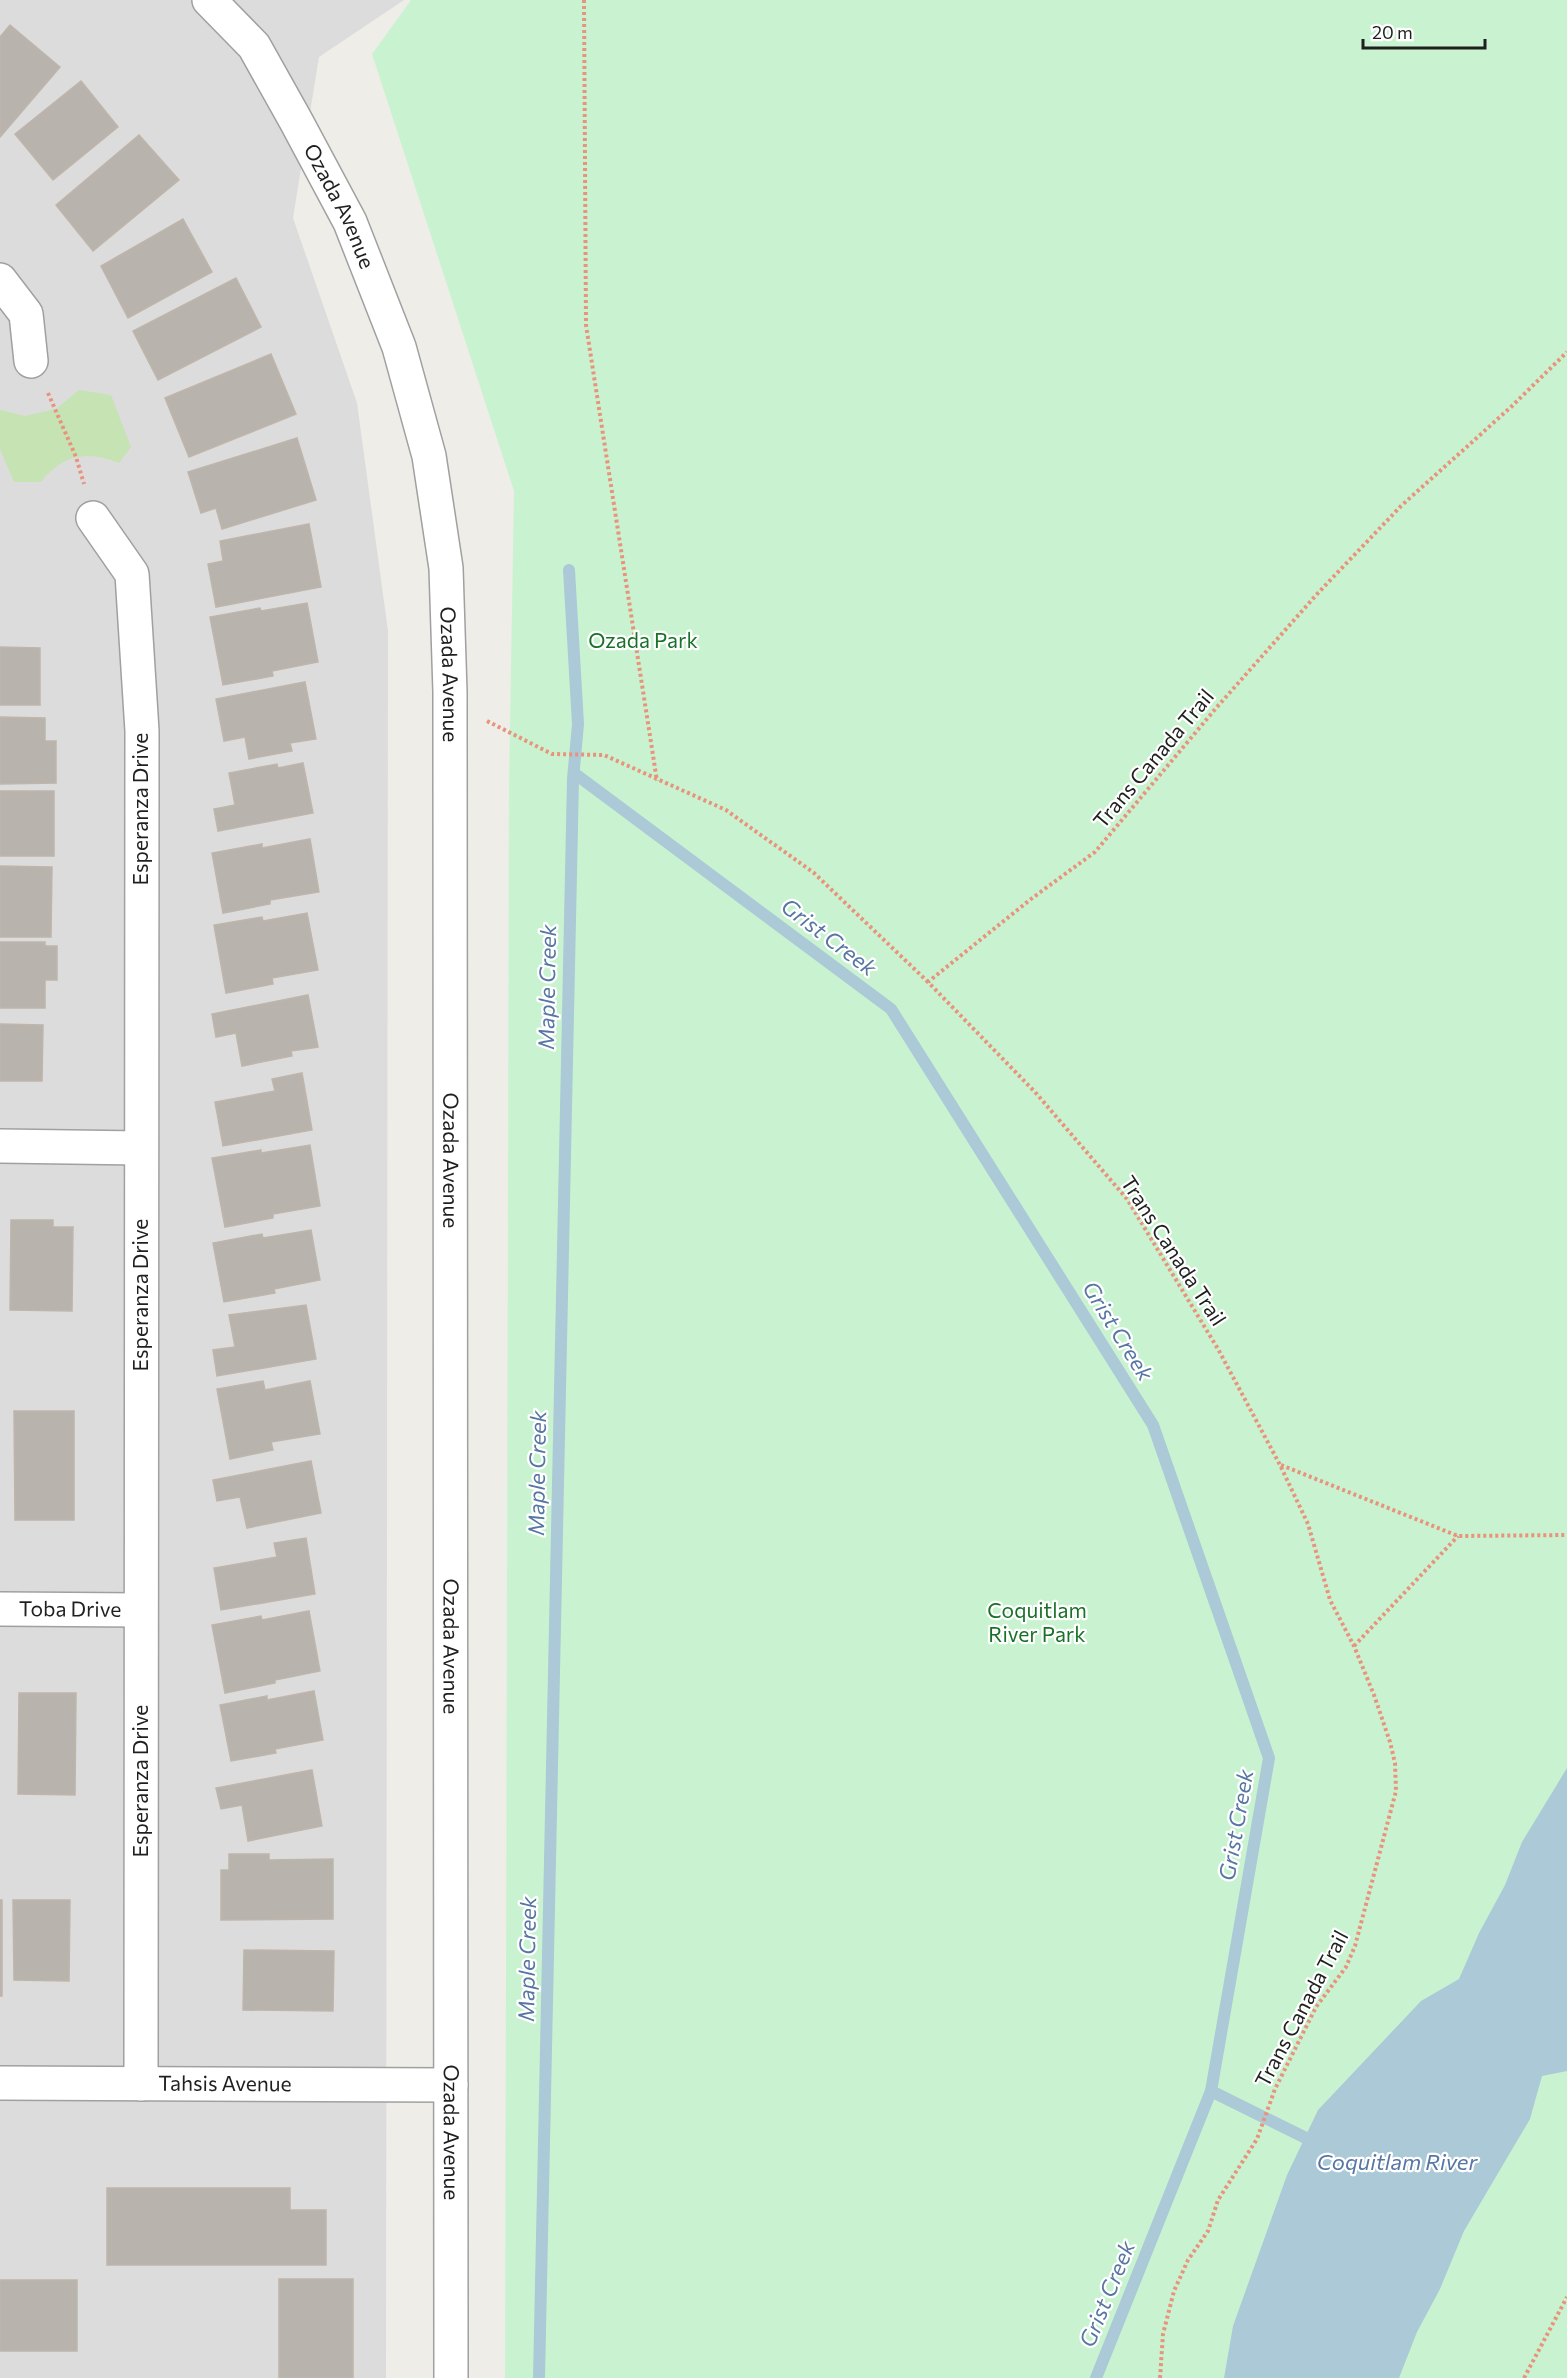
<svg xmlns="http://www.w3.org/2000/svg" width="1567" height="2378" viewBox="0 0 1567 2378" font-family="Commissioner,sans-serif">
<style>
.residential{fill:#dddcdc}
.grass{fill:#c5e3b3}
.park{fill:#c9f3d0}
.water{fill:#acc9d7}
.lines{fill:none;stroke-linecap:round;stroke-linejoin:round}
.stream{stroke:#acc9d7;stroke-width:12}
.building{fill:#b8b3ad;stroke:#bfb5ab;stroke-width:1.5}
.minor-casing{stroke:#a0a0a0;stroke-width:36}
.tertiary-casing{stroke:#a0a0a0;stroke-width:36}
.path{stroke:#e9937d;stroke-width:4;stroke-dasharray:3 3;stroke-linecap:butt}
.minor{stroke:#fff;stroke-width:33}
.tertiary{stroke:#fff;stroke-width:33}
.labels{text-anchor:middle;stroke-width:4.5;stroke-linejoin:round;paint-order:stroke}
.street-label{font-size:21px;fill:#1f1f1f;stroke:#fff}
.park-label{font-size:21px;fill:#197129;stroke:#fff}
.water-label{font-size:22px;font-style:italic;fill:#5776a4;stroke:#fff}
</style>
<rect width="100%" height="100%" fill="#efede7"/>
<polygon class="residential" points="0,0 404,0 319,57 293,218 357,403 388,631 386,2378 0,2378"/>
<path class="grass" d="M79,390L111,395L131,447L119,463C88,450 62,454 41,482H14L0,449V410L25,416L56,409Z"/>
<polygon class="park" points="411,0 1567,0 1567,2378 505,2378 509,785 514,491 372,54"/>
<polygon class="water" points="1567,1768 1567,2071 1542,2076 1530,2119 1464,2231 1440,2289 1417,2332 1399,2378 1224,2378 1233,2326 1287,2175 1318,2110 1421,2001 1459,1979 1479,1933 1505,1885 1522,1842"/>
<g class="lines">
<g class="stream">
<polyline points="574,773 891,1009 1153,1425 1269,1758 1211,2091 1096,2378"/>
<polyline points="1211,2091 1318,2144"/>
<polyline points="539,2378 573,779 578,724 569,570"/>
</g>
</g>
<g class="building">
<polygon points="10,25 60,67 0,137 0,37"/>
<polygon points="81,81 118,127 53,180 15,134"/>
<polygon points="139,135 179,180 93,251 56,205"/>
<polygon points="183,219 212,272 128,318 101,266"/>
<polygon points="236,278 261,327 158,380 133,331"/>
<polygon points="271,354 296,414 189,457 165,398"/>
<polygon points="297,438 316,500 222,529 216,508 201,513 188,472"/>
<polygon points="309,524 321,587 216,607 208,564 223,561 220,541"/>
<polygon points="307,603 318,662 272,671 273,676 223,685 210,617 260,608 261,611"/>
<polygon points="0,647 40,648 40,705 0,705"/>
<polygon points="305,682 316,739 290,743 292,751 249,759 245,737 224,741 216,699"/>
<polygon points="0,717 45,718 45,741 56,741 56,783 0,784"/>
<polygon points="303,763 313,813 218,831 214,809 235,805 229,773 277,764 278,768"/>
<rect x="0" y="791" width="54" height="65"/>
<polygon points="310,839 319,892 270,900 270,904 223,913 212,853 262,844 262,848"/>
<polygon points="0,866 52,867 51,937 0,937"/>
<polygon points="307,913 318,970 272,978 273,984 226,993 214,925 262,917 263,921"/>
<polygon points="0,942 45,942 45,946 57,946 57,980 45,980 45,1008 0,1008"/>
<polygon points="308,995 318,1047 291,1051 292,1056 242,1066 236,1033 216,1037 212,1014"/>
<polygon points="0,1024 43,1025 42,1081 0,1081"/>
<polygon points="302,1073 312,1130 223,1146 215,1102 275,1091 272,1079"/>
<polygon points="310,1145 320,1206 273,1214 273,1218 225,1227 212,1158 261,1150 261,1153"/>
<polygon points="11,1220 53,1220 53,1227 73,1227 72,1311 10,1310"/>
<polygon points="311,1230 320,1280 274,1289 275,1293 224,1302 213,1243 262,1234 263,1238"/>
<polygon points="306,1305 316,1359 217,1376 213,1350 235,1347 229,1315"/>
<polygon points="263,1381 265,1390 310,1381 320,1434 271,1442 273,1450 230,1459 217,1389"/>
<polygon points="14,1411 74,1411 74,1520 15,1520"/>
<polygon points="311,1461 321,1513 247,1528 240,1497 217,1501 213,1480"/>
<polygon points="306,1538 315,1594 221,1610 214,1568 277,1557 274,1543"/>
<polygon points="309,1611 320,1671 275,1680 275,1683 225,1693 212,1625 261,1616 262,1620"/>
<polygon points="314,1691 323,1740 275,1749 276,1753 231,1761 220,1705 267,1696 267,1700"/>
<polygon points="19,1693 76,1693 75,1795 18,1794"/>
<polygon points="312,1770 322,1826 248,1841 242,1805 221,1809 216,1788"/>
<polygon points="229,1854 269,1854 269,1860 333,1859 333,1919 221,1920 221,1870 229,1870"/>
<rect x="0" y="1900" width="2" height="96"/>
<polygon points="13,1900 70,1900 69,1981 14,1980"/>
<polygon points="244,1950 334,1951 333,2011 243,2010"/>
<polygon points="107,2188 290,2188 290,2210 326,2210 326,2265 107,2265"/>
<rect x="279" y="2279" width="74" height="99"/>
<rect x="0" y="2280" width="77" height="71"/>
</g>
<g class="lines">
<g class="minor-casing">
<g id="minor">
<polyline points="0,280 26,314 31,361"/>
<polyline points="93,518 132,574 142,731 141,2084"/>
<polyline points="0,1146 141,1148"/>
<path id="s1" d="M0,1609L140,1610"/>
<path id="s2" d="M0,2083L451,2085"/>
</g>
</g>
<g class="tertiary-casing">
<g id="tertiary">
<path id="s3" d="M209,0L254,46L296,121L350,222L399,347L429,456L446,568L450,692L451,2378"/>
</g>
</g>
<g class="path">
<polyline points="584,0 586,325 657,781"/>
<polyline points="48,393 76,457 84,484"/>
<polyline points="487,721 552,754 604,755 726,810 814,873 928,982"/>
<polyline points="1281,1465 1458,1536 1567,1535"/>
<polyline points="1354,1646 1458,1536"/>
<polyline points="1160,2378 1163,2334 1174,2291 1188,2260 1208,2231 1218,2200 1257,2139 1275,2089 1316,2007 1346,1967 1355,1946 1396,1791 1395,1763 1390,1742 1374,1695 1354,1646 1330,1600 1308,1524 1280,1465 1218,1349 1127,1199 1035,1092 928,982 1031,899 1095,852 1217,707 1318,593 1401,506 1511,407 1567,352"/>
<polyline points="1524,2378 1567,2297"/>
</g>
<use href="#minor" class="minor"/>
<use href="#tertiary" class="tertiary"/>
</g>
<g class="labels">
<g class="street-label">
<text dy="7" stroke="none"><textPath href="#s3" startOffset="246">Ozada Avenue</textPath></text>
<text dy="7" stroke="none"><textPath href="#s3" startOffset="732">Ozada Avenue</textPath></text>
<text transform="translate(1154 759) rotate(-50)" y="7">Trans Canada Trail</text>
<text transform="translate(141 809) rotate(-90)" y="7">Esperanza Drive</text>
<text dy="7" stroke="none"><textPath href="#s3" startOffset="1218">Ozada Avenue</textPath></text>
<text transform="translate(1173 1251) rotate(57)" y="7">Trans Canada Trail</text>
<text transform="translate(141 1295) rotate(-90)" y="7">Esperanza Drive</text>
<text dy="7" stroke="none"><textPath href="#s1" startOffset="70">Toba Drive</textPath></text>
<text dy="7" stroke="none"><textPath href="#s3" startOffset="1704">Ozada Avenue</textPath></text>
<text transform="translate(141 1781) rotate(-90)" y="7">Esperanza Drive</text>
<text transform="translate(1302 2009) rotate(-62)" y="7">Trans Canada Trail</text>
<text dy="7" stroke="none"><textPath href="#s2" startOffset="225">Tahsis Avenue</textPath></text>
<text dy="7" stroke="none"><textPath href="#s3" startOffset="2190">Ozada Avenue</textPath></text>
</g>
<g class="park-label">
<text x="643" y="648">Ozada Park</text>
<text x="1037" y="1618">Coquitlam<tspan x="1037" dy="24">River Park</tspan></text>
</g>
<g class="water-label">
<text transform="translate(829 937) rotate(37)" y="8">Grist Creek</text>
<text transform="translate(547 987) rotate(-89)" y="8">Maple Creek</text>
<text transform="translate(1118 1331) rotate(58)" y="8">Grist Creek</text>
<text transform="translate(537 1473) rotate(-89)" y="8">Maple Creek</text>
<text transform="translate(1236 1825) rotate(-80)" y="8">Grist Creek</text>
<text transform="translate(527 1959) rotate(-89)" y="8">Maple Creek</text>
<text x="1397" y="2170">Coquitlam River</text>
<text transform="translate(1107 2294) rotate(-68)" y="8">Grist Creek</text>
</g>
</g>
<path d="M1363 39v9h122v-9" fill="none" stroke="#1f1f1f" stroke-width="3"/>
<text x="1372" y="39" font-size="18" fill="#1f1f1f" stroke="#ffffff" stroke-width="4.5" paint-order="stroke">20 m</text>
</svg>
